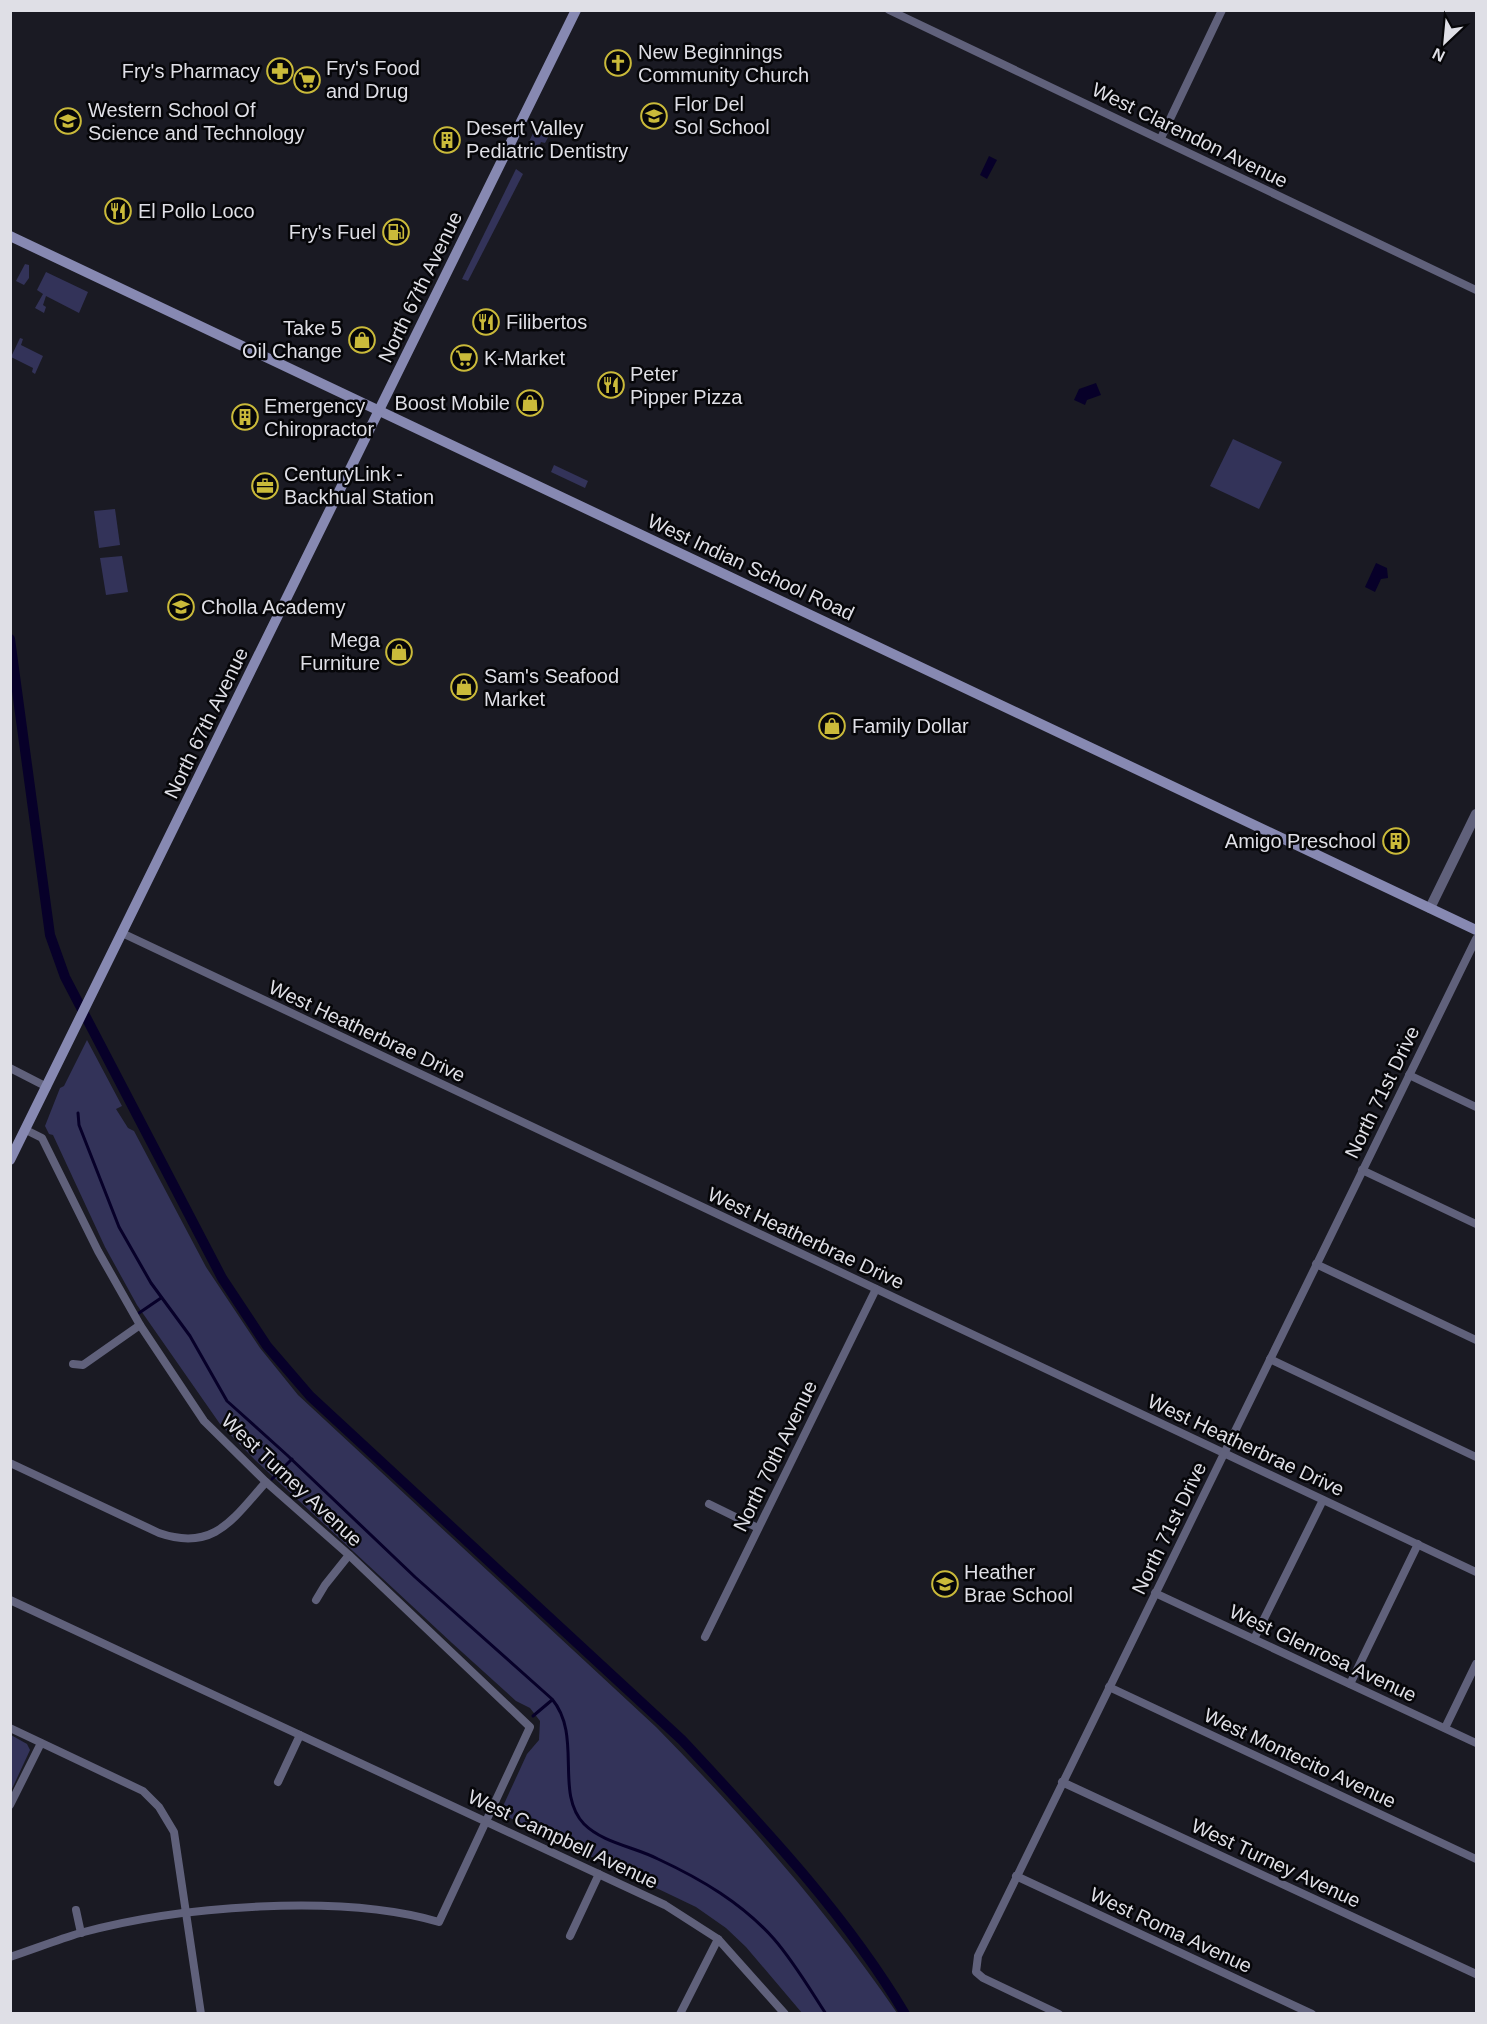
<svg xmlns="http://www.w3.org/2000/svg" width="1487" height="2024" viewBox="0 0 1487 2024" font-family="Helvetica,sans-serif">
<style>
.green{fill:#333359}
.water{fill:#070029}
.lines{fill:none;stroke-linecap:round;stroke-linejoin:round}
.stream{stroke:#070029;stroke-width:3}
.canal{stroke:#070029;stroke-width:10}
.minor{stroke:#60617b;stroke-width:8}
.tertiary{stroke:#60617b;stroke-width:10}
.secondary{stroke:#8789b2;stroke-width:10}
.labels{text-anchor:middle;stroke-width:5;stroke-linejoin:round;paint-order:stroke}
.poi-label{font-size:20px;fill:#dfdfe6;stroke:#060609;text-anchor:start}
.street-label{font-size:20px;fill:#dfdfe6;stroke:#060609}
</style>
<rect width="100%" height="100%" fill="#1a1a23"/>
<g class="green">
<polygon points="536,127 552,130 545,143 541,142 538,150 541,152 529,160 522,156"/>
<polygon points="516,169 523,174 468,281 462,279"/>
<polygon points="25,264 29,265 29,278 24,285 16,281"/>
<polygon points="46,272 88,292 79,313 46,296 43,305 46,307 44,313 35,308 43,294 37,290"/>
<polygon points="20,338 23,339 21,345 43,356 35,374 32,372 33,368 11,357"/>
<polygon points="1233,439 1282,462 1259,509 1210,486"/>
<polygon points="554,465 588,481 585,488 551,472"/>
<polygon points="115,509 120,545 99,548 94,511"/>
<polygon points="122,556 128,592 106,595 100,558"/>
<path d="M87,1040L122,1106L116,1109L128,1128L134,1131L206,1267L260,1348L298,1395L656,1727C743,1816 827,1910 897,2013H802L746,1947L726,1928L696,1907L506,1816L502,1812L504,1804L527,1754L539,1740L540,1721L530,1708L516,1701L452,1643L255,1460L220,1424L137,1305L105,1247L53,1135L49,1134L45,1126L60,1088L64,1086Z"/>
<polygon points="11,1735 27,1744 30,1750 11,1791"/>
</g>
<g class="water">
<polygon points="989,156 997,160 987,179 980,175"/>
<polygon points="1096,383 1101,395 1087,400 1085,405 1074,400 1079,389"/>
<polygon points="1376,563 1387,568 1388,578 1381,579 1375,592 1365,587"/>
</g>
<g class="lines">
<g class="stream">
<path d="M78,1113L79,1125L119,1227L151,1283L190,1336L227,1401L287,1455L415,1577L552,1699C583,1736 554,1793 584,1824C603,1843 635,1847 658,1859C701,1879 742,1903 774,1939C794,1962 809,1988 826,2014"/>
<polyline points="139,1313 161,1298"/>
<polyline points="272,1479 292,1459"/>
<polyline points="533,1716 552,1700"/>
</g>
<path class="canal" d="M10,639L50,935L65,977L222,1278L267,1346L310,1396L682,1740C762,1826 845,1913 905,2014"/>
<g class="minor">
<polyline points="889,10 1476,290"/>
<polyline points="1161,138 1222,10"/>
<polyline points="122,933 1476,1572"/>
<polyline points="10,1068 47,1087"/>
<polyline points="1409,1075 1476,1107"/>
<polyline points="1362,1170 1476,1224"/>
<polyline points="1316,1264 1476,1340"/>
<polyline points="1270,1359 1476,1457"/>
<polyline points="73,1364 83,1365 140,1325"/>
<path d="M10,1463L159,1533C214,1552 233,1519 266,1482"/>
<polyline points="709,1504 758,1528"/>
<polyline points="1155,1593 1476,1743"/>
<polyline points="10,1600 665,1905 718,1939 785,2014"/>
<polyline points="316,1600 325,1585 349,1555"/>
<polyline points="705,1637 876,1289"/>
<polyline points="1254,1639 1323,1500"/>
<polyline points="1350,1684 1418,1544"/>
<polyline points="1109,1687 1476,1859"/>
<polyline points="10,1728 143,1791 159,1807 174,1832 201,2014"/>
<polyline points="1445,1728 1476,1664"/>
<polyline points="278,1782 300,1735"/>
<polyline points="1062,1782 1476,1974"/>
<polyline points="10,1805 41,1743"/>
<polyline points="1016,1876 1312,2014"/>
<polyline points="76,1910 81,1933"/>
<polyline points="570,1936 599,1874"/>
<path d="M10,1957C34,1949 57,1940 80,1933C178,1906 341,1893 439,1922L530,1727L349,1555L266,1482L204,1421L140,1325L98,1251L42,1138L26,1130"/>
<polyline points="680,2014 718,1939"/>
<polyline points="1059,2014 983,1978 976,1972 978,1956 1476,939"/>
</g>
<polyline class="tertiary" points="1430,908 1476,814"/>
<g class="secondary">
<polyline points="10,236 1476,930"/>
<polyline points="10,1160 576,10"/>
</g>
</g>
<defs>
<g id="church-ring" transform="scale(1.35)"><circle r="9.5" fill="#060609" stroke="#caba3a" stroke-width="1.5"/><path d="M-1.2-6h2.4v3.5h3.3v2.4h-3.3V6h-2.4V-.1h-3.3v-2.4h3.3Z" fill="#caba3a"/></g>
<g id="pharmacy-ring" transform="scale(1.35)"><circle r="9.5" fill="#060609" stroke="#caba3a" stroke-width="1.5"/><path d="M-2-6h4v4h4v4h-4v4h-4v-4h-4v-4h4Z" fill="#caba3a"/></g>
<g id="supermarket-ring" transform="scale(1.35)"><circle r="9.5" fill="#060609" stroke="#caba3a" stroke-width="1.5"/><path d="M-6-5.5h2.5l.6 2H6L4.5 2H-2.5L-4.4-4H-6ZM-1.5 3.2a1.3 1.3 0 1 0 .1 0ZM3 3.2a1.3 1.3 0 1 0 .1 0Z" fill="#caba3a"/></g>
<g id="school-ring" transform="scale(1.35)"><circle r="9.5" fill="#060609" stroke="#caba3a" stroke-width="1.5"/><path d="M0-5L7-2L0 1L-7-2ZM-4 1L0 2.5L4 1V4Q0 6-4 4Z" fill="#caba3a"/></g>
<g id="university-ring" transform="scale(1.35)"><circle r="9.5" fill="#060609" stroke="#caba3a" stroke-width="1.5"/><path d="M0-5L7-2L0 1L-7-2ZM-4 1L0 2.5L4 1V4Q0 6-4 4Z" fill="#caba3a"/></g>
<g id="building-ring" transform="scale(1.35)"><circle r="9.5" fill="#060609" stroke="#caba3a" stroke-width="1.5"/><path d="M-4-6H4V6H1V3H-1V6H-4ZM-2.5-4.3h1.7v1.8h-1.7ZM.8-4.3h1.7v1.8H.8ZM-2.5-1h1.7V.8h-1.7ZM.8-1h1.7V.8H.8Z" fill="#caba3a"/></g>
<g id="restaurant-ring" transform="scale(1.35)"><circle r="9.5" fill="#060609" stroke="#caba3a" stroke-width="1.5"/><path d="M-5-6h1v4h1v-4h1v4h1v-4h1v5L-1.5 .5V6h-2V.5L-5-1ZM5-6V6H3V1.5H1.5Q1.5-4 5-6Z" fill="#caba3a"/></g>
<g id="fuel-ring" transform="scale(1.35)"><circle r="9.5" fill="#060609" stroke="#caba3a" stroke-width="1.5"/><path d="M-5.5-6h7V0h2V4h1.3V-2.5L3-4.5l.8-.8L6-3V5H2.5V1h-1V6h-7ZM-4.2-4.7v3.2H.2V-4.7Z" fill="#caba3a"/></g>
<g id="shop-ring" transform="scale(1.35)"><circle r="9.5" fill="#060609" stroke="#caba3a" stroke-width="1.5"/><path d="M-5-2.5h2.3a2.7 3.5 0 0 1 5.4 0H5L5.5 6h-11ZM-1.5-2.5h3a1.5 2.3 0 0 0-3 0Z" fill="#caba3a"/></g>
<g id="office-ring" transform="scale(1.35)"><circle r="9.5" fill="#060609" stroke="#caba3a" stroke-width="1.5"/><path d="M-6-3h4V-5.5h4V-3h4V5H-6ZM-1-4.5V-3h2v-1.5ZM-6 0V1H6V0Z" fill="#caba3a"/></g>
</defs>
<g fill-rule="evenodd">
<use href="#church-ring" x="618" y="63"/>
<use href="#pharmacy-ring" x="280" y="71"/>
<use href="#supermarket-ring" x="307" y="80"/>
<use href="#school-ring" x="654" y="116"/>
<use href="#university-ring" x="68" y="121"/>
<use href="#building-ring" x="447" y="140"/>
<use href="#restaurant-ring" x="118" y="211"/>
<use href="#fuel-ring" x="396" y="232"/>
<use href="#restaurant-ring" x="486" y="322"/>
<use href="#shop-ring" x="362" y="340"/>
<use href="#supermarket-ring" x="464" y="358"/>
<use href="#restaurant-ring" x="611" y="385"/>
<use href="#shop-ring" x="530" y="403"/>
<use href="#building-ring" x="245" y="417"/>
<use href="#office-ring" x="265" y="486"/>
<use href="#school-ring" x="181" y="607"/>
<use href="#shop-ring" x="399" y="652"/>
<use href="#shop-ring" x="464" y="687"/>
<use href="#shop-ring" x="832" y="726"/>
<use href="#building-ring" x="1396" y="841"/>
<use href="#school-ring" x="945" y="1584"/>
</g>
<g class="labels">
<g class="poi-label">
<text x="638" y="59">New Beginnings<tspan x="638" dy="23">Community Church</tspan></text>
<text x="326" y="75">Fry's Food<tspan x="326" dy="23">and Drug</tspan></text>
<text x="260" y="78" text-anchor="end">Fry's Pharmacy</text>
<text x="674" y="111">Flor Del<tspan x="674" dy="23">Sol School</tspan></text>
<text x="88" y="117">Western School Of<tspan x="88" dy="23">Science and Technology</tspan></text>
<text x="466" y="135">Desert Valley<tspan x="466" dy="23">Pediatric Dentistry</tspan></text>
<text x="138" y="218">El Pollo Loco</text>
<text x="376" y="239" text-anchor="end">Fry's Fuel</text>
<text x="506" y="329">Filibertos</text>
<text x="342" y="335" text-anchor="end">Take 5<tspan x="342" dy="23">Oil Change</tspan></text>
<text x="484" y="365">K-Market</text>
<text x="630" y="381">Peter<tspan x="630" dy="23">Pipper Pizza</tspan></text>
<text x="510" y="410" text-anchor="end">Boost Mobile</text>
<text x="264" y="413">Emergency<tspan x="264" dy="23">Chiropractor</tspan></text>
<text x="284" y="481">CenturyLink -<tspan x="284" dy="23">Backhual Station</tspan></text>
<text x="201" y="614">Cholla Academy</text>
<text x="380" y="647" text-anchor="end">Mega<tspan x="380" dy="23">Furniture</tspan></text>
<text x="484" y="683">Sam's Seafood<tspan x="484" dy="23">Market</tspan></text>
<text x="852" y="733">Family Dollar</text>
<text x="1376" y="848" text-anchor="end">Amigo Preschool</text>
<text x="964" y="1579">Heather<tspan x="964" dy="23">Brae School</tspan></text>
</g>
<g class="street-label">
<text transform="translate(1190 135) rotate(26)" y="7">West Clarendon Avenue</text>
<text transform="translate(420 287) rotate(-64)" y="7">North 67th Avenue</text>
<text transform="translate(751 567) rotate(25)" y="7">West Indian School Road</text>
<text transform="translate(206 723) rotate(-64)" y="7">North 67th Avenue</text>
<text transform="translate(367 1031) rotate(25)" y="7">West Heatherbrae Drive</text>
<text transform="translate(1382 1092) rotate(-64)" y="7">North 71st Drive</text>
<text transform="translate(806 1238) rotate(25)" y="7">West Heatherbrae Drive</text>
<text transform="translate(1246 1445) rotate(25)" y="7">West Heatherbrae Drive</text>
<text transform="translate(775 1456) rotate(-64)" y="7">North 70th Avenue</text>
<text transform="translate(292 1480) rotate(43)" y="7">West Turney Avenue</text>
<text transform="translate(1169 1528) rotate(-64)" y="7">North 71st Drive</text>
<text transform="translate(1323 1653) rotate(25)" y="7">West Glenrosa Avenue</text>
<text transform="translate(1300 1758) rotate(25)" y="7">West Montecito Avenue</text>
<text transform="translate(563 1839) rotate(25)" y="7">West Campbell Avenue</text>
<text transform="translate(1276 1863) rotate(25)" y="7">West Turney Avenue</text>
<text transform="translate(1171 1930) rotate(25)" y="7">West Roma Avenue</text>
</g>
</g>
<rect width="1487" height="2024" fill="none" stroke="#dfdfe6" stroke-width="24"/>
<g transform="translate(1445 42) rotate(206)" stroke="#060609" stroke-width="4.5" paint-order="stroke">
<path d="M0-4.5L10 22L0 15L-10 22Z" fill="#dfdfe6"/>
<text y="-9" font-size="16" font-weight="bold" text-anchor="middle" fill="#dfdfe6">N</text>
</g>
</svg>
